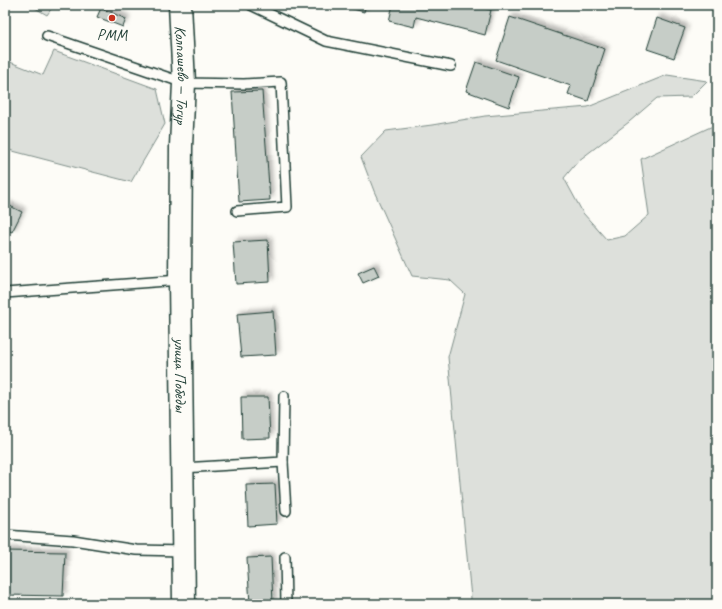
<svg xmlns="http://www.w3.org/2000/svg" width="722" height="609" viewBox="0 0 722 609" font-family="Caveat,sans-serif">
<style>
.green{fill:#dde0db;stroke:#7e8e88}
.building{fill:#c6cdc7;stroke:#1f3d34;filter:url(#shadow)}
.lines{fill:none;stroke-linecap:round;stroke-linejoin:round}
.lane-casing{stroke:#1f3d34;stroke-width:12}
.secondary-casing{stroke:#1f3d34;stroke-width:25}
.lane{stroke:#fdfcf7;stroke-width:9}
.secondary{stroke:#fdfcf7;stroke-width:22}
.poi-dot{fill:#c8321e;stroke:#fdfcf7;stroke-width:1.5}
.labels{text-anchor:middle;stroke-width:3;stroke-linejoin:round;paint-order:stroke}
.poi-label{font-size:16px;fill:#1f3d34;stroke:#fdfcf7}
.street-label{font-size:16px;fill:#1f3d34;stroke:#fdfcf7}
</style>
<defs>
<filter id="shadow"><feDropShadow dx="3.5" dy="-3.5" stdDeviation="2" flood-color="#0004"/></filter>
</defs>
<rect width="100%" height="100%" fill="#fdfcf7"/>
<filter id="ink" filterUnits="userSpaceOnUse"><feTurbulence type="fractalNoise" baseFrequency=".025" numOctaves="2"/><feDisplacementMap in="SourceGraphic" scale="8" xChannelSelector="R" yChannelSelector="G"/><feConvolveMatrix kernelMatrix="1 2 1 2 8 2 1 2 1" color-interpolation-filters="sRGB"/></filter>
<g filter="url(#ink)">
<g class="green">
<polygon points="30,5 54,5 47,15"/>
<polygon points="54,51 157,89 165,124 131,182 5,149 5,60 43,75"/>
<polygon points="667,75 707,81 691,97 657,98 629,122 578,161 564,178 583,213 607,240 625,236 649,215 641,159 717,124 717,604 470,604 471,598 448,357 465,294 450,280 412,276 374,191 361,157 386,131 432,125 485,116 588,107"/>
</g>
<g class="building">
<polygon points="338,5 366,5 364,12"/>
<polygon points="393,5 470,5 491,10 485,35 416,17 414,27 389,21"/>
<polygon points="101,8 126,19 123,27 97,17"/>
<polygon points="510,17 605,49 588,101 568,94 571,86 496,60"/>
<polygon points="657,18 685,28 674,58 647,49"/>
<polygon points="476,62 519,77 509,107 466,91"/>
<polygon points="262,91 270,200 239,202 232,92"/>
<polygon points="8,205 22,212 12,232 5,229 5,210"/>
<polygon points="268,240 270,282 236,284 233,242"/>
<polygon points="374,266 379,276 363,283 358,273"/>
<polygon points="273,311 276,355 241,357 237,314"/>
<polygon points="241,397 268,397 270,438 242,439"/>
<polygon points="275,484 277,524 248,526 246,485"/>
<polygon points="5,551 65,552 63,596 5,595"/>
<polygon points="271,557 273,604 250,604 247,558"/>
</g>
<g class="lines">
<g class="lane-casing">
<g id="lane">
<polyline points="251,5 326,41 451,66"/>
<polyline points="47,36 184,83 244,84 281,82 287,207 237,211"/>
<polyline points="5,293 180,280"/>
<polyline points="283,462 286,511"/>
<polyline points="182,468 283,462 284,396"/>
<polyline points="5,535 73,540 136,550 184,551"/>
<polyline points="285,557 286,604"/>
</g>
</g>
<g class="secondary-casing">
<g id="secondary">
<path id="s1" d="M180,5L184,83L181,146L180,280L184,604"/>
</g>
</g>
<use href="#lane" class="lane"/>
<use href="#secondary" class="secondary"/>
</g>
</g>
<circle class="poi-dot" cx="112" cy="18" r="4"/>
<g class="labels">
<g class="poi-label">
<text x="112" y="40">РММ</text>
</g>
<g class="street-label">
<text dy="6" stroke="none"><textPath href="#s1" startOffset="70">Колпашево — Тогур</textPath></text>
<text dy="6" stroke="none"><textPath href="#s1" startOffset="370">улица Победы</textPath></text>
</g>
</g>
<rect width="722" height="609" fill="none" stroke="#fdfcf7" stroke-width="20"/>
<rect x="10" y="10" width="702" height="589" fill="none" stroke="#1f3d34" stroke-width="1.5" filter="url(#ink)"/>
</svg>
